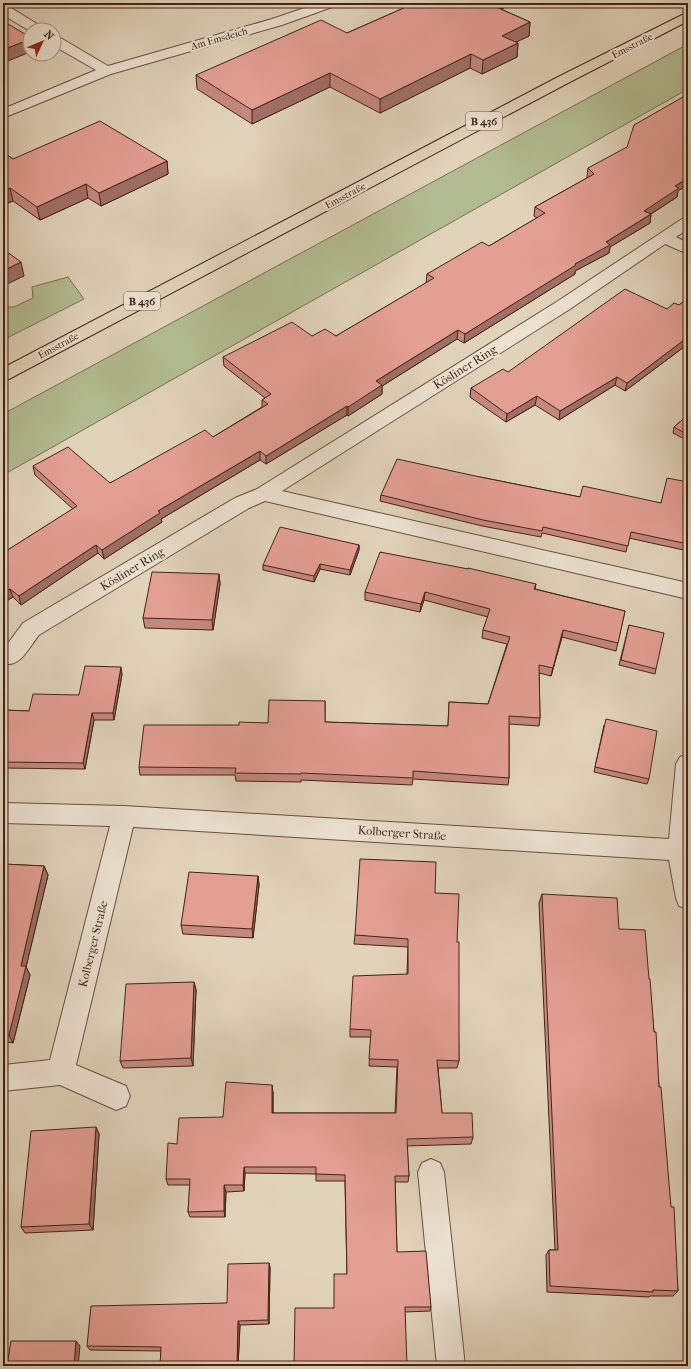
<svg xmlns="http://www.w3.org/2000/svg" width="691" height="1369" viewBox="0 0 691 1369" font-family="'IM FELL French Canon',serif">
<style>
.green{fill:#b2bc90;stroke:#7c6f53}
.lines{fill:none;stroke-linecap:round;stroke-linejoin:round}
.lane-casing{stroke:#6c4e3f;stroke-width:2}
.street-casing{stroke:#6c4e3f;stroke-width:2}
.primary-casing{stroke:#452216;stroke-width:2}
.lane{fill:#ece2d2;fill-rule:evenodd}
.street{fill:#ece2d2;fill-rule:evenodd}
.primary{fill:#e1d3ba;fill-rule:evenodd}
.wall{fill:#c4897e;stroke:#452216}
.shaded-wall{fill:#a06f67;stroke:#452216}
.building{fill:#e49f93;stroke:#452216}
.labels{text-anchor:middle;stroke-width:4;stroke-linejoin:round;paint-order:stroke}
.far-street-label{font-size:10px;fill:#452216;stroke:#ece2d2}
.shield{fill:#ece2d2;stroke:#775c4e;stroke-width:1}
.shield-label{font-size:11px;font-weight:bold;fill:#452216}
.street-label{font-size:12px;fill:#452216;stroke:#ece2d2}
</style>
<rect width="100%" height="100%" fill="#e1d3ba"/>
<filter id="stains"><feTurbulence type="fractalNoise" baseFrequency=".005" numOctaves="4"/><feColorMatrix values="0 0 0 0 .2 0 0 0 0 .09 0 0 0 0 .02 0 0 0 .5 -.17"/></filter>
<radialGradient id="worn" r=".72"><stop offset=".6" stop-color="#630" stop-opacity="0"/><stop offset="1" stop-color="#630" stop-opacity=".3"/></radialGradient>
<g class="green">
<polygon points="688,44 688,89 3,475 3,414"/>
<polygon points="68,277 84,299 3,340 3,307 14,307 33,298 32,287"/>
</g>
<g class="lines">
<g class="lane-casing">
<polygon id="lane" points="431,1159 440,1163 444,1172 465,1366 437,1366 418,1172 422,1163"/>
</g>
<g class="street-casing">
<g id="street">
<polygon points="319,3 337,3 335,6 282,25 111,74 3,118 3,109 96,70 54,46 54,36 59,37 108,66 272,19"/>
<polygon points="3,5 8,6 42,27 44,30 30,30 30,31 3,15"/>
<path d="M688,217V229L676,237L688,243V254L665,244L570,309L282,491L688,583V599L265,501L249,508L39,635C29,647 20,669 3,663V650L23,623L235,498L257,489L558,301L682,219Z"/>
<polygon points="688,754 688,909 679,906 676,898 669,860 133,827 76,1065 126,1086 130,1096 126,1106 116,1110 60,1085 3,1091 3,1065 50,1060 110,826 3,823 3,803 124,806 669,839 676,764 680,757"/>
</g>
</g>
<g class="primary-casing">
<polygon id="primary" points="688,12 688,21 568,83 9,379 3,381 3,368 558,77"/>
</g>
<use href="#lane" class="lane"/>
<use href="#street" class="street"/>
<use href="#primary" class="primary"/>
</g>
<g class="wall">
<polygon points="415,3 515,3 501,9 530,22 529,36 515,42 518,43 517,57 482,74 470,68 380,113 330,87 252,124 197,89 196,75 347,33"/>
<polygon points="3,152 13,159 167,161 168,174 101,206 88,198 40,220 13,201 3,205"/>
<polygon points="588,168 678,191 677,197 651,214 650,223 610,247 609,253 575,271 575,274 464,343 457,339 382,386 382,394 348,416 347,415 266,464 260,460 161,519 162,522 104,559 98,553 21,605 13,597 3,603 3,553 73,509 35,475 33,466 110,483 213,437 262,407 262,400 265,398 224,366 223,357 312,336 336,336 426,283 427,274 489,246 537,218 534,216 535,207 587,178 587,177"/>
<polygon points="688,298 688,344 625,391 615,385 559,420 535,405 506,422 470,397 471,388 667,309 679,305"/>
<polygon points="688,415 688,441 673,433 674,427"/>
<polygon points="480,477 580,497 661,503 688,482 688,551 629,538 626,552 542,533 541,537 482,526 380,501 381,495"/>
<polygon points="359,545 359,550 350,575 320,569 314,582 263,570 263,565"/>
<polygon points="219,574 220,584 213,630 145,628 143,618"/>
<polygon points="536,584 535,589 625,611 616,651 562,637 551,676 539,673 540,718 539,726 509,724 509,778 508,785 413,779 412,785 301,780 301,782 236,781 235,775 140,775 139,767 239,725 268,723 325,701 325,722 448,726 449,702 488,704 507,644 482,638 483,630 488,617 424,600 420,612 365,600 365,592"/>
<polygon points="629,625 656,669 655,674 619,665"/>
<polygon points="122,674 114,720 94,720 85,769 3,768 3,710 29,711 79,695"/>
<polygon points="604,725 649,779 647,784 594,772"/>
<polygon points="3,864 44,866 48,875 26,967 30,975 13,1043 3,1041"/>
<polygon points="258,876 259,885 253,938 183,934 181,925"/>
<polygon points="435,893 457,942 459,1061 457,1068 438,1068 442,1113 473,1137 471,1144 407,1146 409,1176 408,1182 395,1182 397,1252 431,1307 430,1311 405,1312 334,1308 347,1274 345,1181 316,1181 316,1174 245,1173 244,1191 226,1192 225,1217 190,1217 188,1212 190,1185 168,1185 166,1179 177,1144 223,1117 273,1092 273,1113 395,1113 397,1067 369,1066 371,1037 350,1037 350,1029 407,974 408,947 354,944 355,935"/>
<polygon points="542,894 619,929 649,979 678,1291 673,1296 650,1296 649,1297 547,1292 546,1255 549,1250 555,1250 539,903"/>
<polygon points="194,982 196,990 193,1066 123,1068 120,1061"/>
<polygon points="96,1127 99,1134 93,1230 25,1233 21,1227"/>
<polygon points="270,1267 269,1324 240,1325 238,1366 160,1366 161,1351 90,1350 87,1346 227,1303"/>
</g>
<g class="shaded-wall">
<polygon points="486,3 515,3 485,16"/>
<polygon points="530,22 529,36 500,50 502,36"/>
<polygon points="30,39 30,52 3,63 3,50"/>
<polygon points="518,43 517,57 482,74 483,60"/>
<polygon points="471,54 470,68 380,113 380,99"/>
<polygon points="330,73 330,87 252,124 252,110"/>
<polygon points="167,161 168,174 101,206 99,193"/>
<polygon points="688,178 688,185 678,191 677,197 643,219 644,211 675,186"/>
<polygon points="86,184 88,198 40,220 37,207"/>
<polygon points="10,188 13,201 3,205 3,191"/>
<polygon points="651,214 650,223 610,247 609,253 575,271 575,274 464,343 465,334 575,264 606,242"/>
<polygon points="21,262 24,276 3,286 3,271"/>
<polygon points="458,330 457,339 382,386 382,394 348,416 348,407 376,381"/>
<polygon points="688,337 688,344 625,391 627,383"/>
<polygon points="617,377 615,385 559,420 560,411"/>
<polygon points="537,396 535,405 506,422 507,414"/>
<polygon points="347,406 347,415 266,464 266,456"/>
<polygon points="260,451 260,460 161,519 162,522 104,559 102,550 158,511"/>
<polygon points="96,545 98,553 21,605 19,596"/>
<polygon points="359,545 359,550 350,575 350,570"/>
<polygon points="320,564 320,569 314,582 314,576"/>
<polygon points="219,574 220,584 213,630 212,620"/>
<polygon points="10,589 13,597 3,603 3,593"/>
<polygon points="425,592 424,600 420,612 421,604"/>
<polygon points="563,630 562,637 551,676 553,668"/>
<polygon points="121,667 122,674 114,720 113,713"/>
<polygon points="92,713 94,720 85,769 83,763"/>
<polygon points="44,866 48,875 26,967 30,975 13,1043 9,1035 21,966"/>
<polygon points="258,876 259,885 253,938 252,929"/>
<polygon points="194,982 196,990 193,1066 191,1058"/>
<polygon points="272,1085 273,1092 273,1120 272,1113"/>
<polygon points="96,1127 99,1134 93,1230 89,1224"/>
<polygon points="244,1167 245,1173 244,1191 243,1185"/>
<polygon points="224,1185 226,1192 225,1217 224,1211"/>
<polygon points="269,1263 270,1267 269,1324 268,1320"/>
<polygon points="238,1321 240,1325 238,1366 237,1366"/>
<polygon points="76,1341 80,1346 78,1366 74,1366"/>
</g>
<g class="building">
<polygon points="415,3 487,3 530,22 502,36 518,43 483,60 471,54 380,99 330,73 252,110 196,75 321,20 347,33"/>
<polygon points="3,21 30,37 30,39 3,50"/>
<polygon points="683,97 688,99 688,178 675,186 679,188 644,211 651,214 606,242 610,245 575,264 576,265 465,334 458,330 376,381 382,385 348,407 347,406 266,456 260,451 158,511 160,513 102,550 96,545 19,596 10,589 3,593 3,553 77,506 33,466 68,447 110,483 205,430 213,437 268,404 262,400 271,394 223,357 292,322 312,336 325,329 336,336 434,278 427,274 482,242 489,246 545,213 535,207 594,174 588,168 627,147 634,125"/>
<polygon points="100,121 167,161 99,193 86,184 37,207 10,188 3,191 3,152 13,159"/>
<polygon points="3,249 21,262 3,271"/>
<polygon points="625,289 667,309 674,303 679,305 688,298 688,337 627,383 617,377 560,411 537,396 507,414 471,388 503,369 508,372"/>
<polygon points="688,415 688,435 674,427"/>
<polygon points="397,459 480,477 580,497 583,486 661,503 667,478 688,482 688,544 631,532 628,546 543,527 542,531 483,520 381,495"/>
<polygon points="280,527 359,545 350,570 320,564 314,576 263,565"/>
<polygon points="380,552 468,569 468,568 536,584 534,589 625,611 618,643 563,630 553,668 539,665 540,718 509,716 509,778 413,771 413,778 301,773 301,774 235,773 236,768 139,767 144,725 239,725 239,722 268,723 269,700 325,701 325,722 448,726 449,702 488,704 510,637 483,630 490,609 425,592 421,604 365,592"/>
<polygon points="152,572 219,574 212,620 143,618"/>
<polygon points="629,625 664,633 656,669 621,660"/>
<polygon points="85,666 121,667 113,713 92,713 83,763 3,762 3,710 29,711 33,694 79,695"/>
<polygon points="606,719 657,731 649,779 595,767"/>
<polygon points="360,859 436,862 435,893 459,894 457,942 459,942 459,1061 437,1060 442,1113 472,1113 473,1137 407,1139 409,1176 395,1176 397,1252 426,1251 431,1307 405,1307 407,1366 294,1366 295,1308 334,1308 334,1274 347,1274 345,1175 316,1174 316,1167 244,1167 243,1185 224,1185 224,1211 188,1212 190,1179 166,1179 168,1143 177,1144 179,1118 223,1117 226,1082 272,1085 272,1113 396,1113 398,1060 369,1059 371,1030 350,1029 353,976 408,974 408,939 355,935"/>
<polygon points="3,864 44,866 21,966 26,966 9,1035 3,1034"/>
<polygon points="189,872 258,876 252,929 181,925"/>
<polygon points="542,894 617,898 619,929 645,930 649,979 650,979 654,1032 656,1032 659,1087 661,1087 671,1207 674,1207 678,1291 653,1290 653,1292 550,1286 549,1250 558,1250"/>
<polygon points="194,982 191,1058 120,1061 126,984"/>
<polygon points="96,1127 89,1224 21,1227 31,1131"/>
<polygon points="269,1263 268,1320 238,1321 237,1366 160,1366 161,1347 87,1346 91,1306 227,1303 228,1264"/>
<polygon points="11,1341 76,1341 74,1366 7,1366"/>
</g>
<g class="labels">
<g class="far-street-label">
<text transform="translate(219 38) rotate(-16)" y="4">Am Emsdeich</text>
<text transform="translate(632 45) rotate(-27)" y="4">Emsstraße</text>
<text transform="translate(345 195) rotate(-28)" y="4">Emsstraße</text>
<text transform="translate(58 345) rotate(-28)" y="4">Emsstraße</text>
</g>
<g class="shield">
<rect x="466" y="112" width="36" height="18" rx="3"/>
<rect x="124" y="292" width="36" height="18" rx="3"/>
</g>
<g class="shield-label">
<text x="484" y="125">B 436</text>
<text x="142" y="305">B 436</text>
</g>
<g class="street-label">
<text transform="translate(465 367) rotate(-32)" y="4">Kösliner Ring</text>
<text transform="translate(132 569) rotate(-31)" y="4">Kösliner Ring</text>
<text transform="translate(402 833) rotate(4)" y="4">Kolberger Straße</text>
<text transform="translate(93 944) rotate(-76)" y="4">Kolberger Straße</text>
</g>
</g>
<rect width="691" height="1369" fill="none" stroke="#e1d3ba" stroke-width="16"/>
<rect x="4" y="4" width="683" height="1361" fill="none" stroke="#452216" stroke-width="2"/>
<rect x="8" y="8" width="675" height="1353" fill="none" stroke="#452216"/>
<g transform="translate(42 42) rotate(46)"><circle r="19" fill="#ece2d2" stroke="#a99587"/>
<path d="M0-3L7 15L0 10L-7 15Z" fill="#8f2418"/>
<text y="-6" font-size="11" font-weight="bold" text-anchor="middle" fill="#452216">N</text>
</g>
<rect width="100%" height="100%" filter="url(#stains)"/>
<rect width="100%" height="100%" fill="url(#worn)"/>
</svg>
